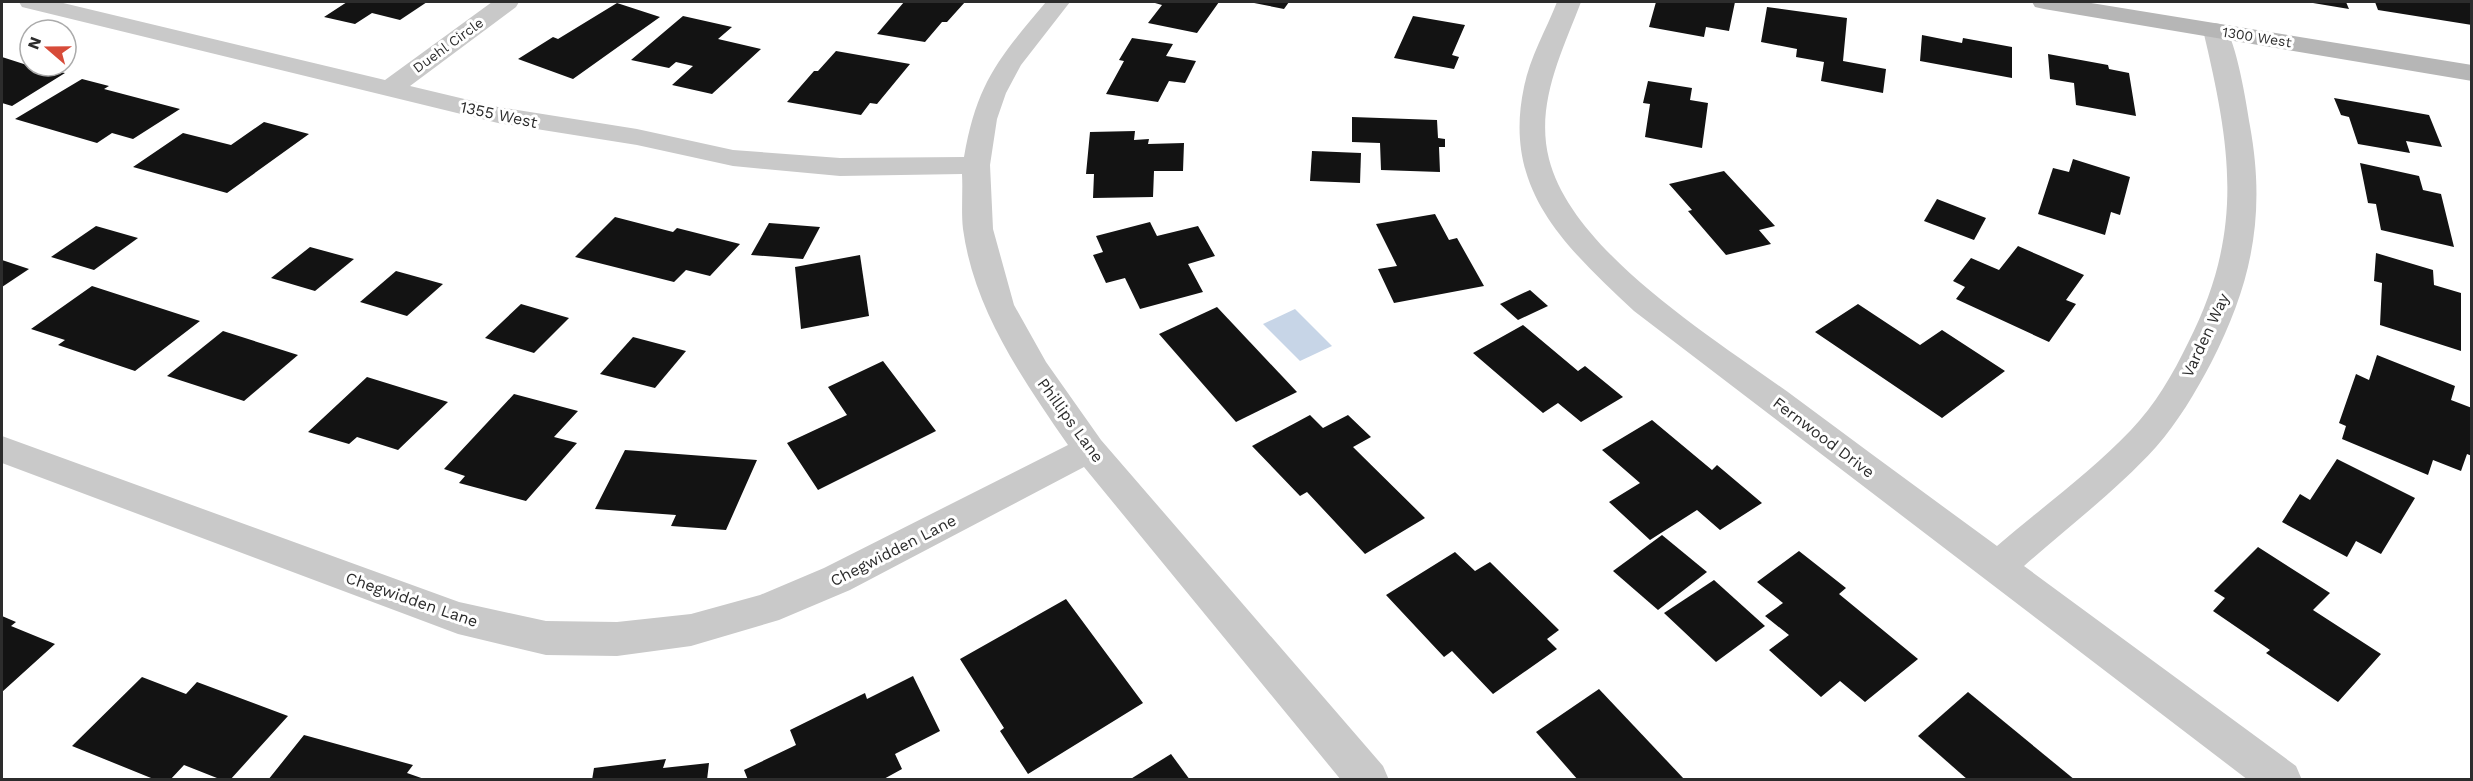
<svg xmlns="http://www.w3.org/2000/svg" width="2473" height="781" viewBox="0 0 2473 781" font-family="'Work Sans',sans-serif">
<style>
.water{fill:#c7d5e7}
.building{fill:#131313}
.lines{fill:none;stroke-linecap:round;stroke-linejoin:round}
.street{fill:#c9c9c9;fill-rule:evenodd}
.secondary{fill:#b6b6b6;fill-rule:evenodd}
.labels{text-anchor:middle;stroke-width:6;stroke-linejoin:round;paint-order:stroke}
.far-street-label{font-size:14px;fill:#2c2c2c;stroke:#fff}
.street-label{font-size:16px;fill:#2c2c2c;stroke:#fff}
</style>
<rect width="100%" height="100%" fill="#fff"/>
<polygon class="water" points="1295,309 1332,346 1300,361 1263,324"/>
<g class="building">
<polygon points="347,2 427,2 400,20 372,13 355,24 324,17"/>
<polygon points="904,2 965,2 947,22 942,22 925,42 877,34"/>
<polygon points="1157,2 1219,2 1197,33 1148,23 1162,5 1155,3"/>
<polygon points="1249,2 1289,2 1284,9"/>
<polygon points="1656,2 1735,2 1729,31 1706,27 1704,37 1649,27"/>
<polygon points="2313,2 2346,2 2349,9 2313,3"/>
<polygon points="2375,2 2472,2 2472,25 2378,10"/>
<polygon points="617,3 660,17 573,79 518,59 553,37 558,39"/>
<polygon points="1767,7 1847,18 1843,61 1886,69 1883,93 1821,81 1824,62 1796,57 1797,49 1761,42"/>
<polygon points="683,16 732,27 718,39 761,49 712,94 672,85 693,66 676,62 669,68 631,60"/>
<polygon points="1413,16 1465,25 1452,55 1459,57 1454,69 1394,58"/>
<polygon points="1922,35 1962,43 1963,38 2012,47 2012,78 1920,61"/>
<polygon points="1132,38 1173,44 1166,56 1196,61 1185,83 1169,81 1158,102 1106,94 1124,61 1119,60"/>
<polygon points="836,51 910,64 877,104 870,103 861,115 787,102 814,71 818,71"/>
<polygon points="2048,54 2108,65 2109,69 2129,73 2136,116 2076,105 2074,83 2050,79"/>
<polygon points="2,57 30,66 65,73 12,106 2,103"/>
<polygon points="82,79 109,86 104,89 180,109 133,139 112,133 97,143 15,119"/>
<polygon points="1648,81 1692,88 1690,100 1708,103 1702,148 1645,137 1650,104 1643,103"/>
<polygon points="2334,98 2429,115 2442,147 2406,141 2410,153 2358,144 2349,117 2341,115"/>
<polygon points="1352,117 1437,120 1438,138 1445,139 1445,147 1439,147 1440,172 1381,170 1380,143 1352,142"/>
<polygon points="264,122 309,134 227,193 133,167 183,133 231,145"/>
<polygon points="1135,131 1134,140 1149,139 1148,144 1184,143 1183,171 1154,171 1153,197 1093,198 1094,174 1086,174 1090,132"/>
<polygon points="1312,151 1361,153 1360,183 1310,181"/>
<polygon points="2073,159 2130,177 2120,215 2111,212 2105,235 2038,214 2053,168 2069,172"/>
<polygon points="2360,163 2419,176 2423,190 2441,194 2454,247 2381,230 2376,204 2368,203"/>
<polygon points="1724,171 1775,226 1759,230 1771,244 1726,255 1688,211 1692,210 1669,184"/>
<polygon points="1937,199 1986,218 1974,240 1924,221"/>
<polygon points="1435,214 1449,240 1457,238 1484,286 1394,303 1378,269 1397,266 1376,224"/>
<polygon points="615,217 673,232 677,228 740,244 710,276 686,270 674,282 575,257"/>
<polygon points="1150,222 1157,236 1198,226 1215,256 1188,264 1203,292 1140,309 1125,278 1106,283 1093,255 1103,252 1096,236"/>
<polygon points="769,223 820,227 803,259 751,255"/>
<polygon points="96,226 138,238 94,270 51,257"/>
<polygon points="2018,246 2084,275 2066,300 2076,304 2049,342 1956,299 1965,287 1953,281 1971,258 1999,270"/>
<polygon points="310,247 354,259 315,291 271,278"/>
<polygon points="2376,253 2433,270 2434,285 2461,293 2461,351 2380,325 2382,283 2374,281"/>
<polygon points="860,255 869,316 801,329 795,267"/>
<polygon points="2,260 29,269 2,287"/>
<polygon points="396,271 443,284 407,316 360,302"/>
<polygon points="92,286 200,321 135,371 58,345 65,340 31,329"/>
<polygon points="1530,290 1548,306 1518,320 1500,304"/>
<polygon points="521,304 569,318 534,353 485,338"/>
<polygon points="1858,304 1920,345 1942,330 2005,371 1942,418 1815,332"/>
<polygon points="1217,307 1297,392 1236,422 1159,334"/>
<polygon points="1523,325 1578,371 1585,366 1623,397 1581,422 1558,403 1543,413 1473,353"/>
<polygon points="223,331 298,355 244,401 167,376"/>
<polygon points="633,337 686,351 655,388 600,374"/>
<polygon points="2377,355 2455,386 2451,400 2472,408 2472,456 2467,454 2461,471 2433,460 2428,475 2342,439 2346,426 2339,423 2356,374 2369,380"/>
<polygon points="883,361 936,431 818,490 787,443 847,415 828,387"/>
<polygon points="367,377 448,402 398,450 357,437 349,444 308,432"/>
<polygon points="514,394 578,411 554,437 577,443 526,501 459,483 465,476 444,469"/>
<polygon points="1310,415 1323,428 1348,415 1371,437 1353,447 1425,518 1365,554 1307,492 1300,496 1252,446"/>
<polygon points="1652,420 1712,470 1717,465 1762,503 1720,530 1697,510 1650,540 1609,502 1640,483 1602,450"/>
<polygon points="625,450 757,460 726,530 671,526 676,515 595,509"/>
<polygon points="2337,459 2415,498 2381,554 2356,541 2347,557 2282,522 2300,494 2310,500"/>
<polygon points="1662,535 1707,572 1658,610 1613,571"/>
<polygon points="2258,547 2330,593 2313,610 2381,654 2338,702 2266,653 2270,650 2213,611 2225,598 2214,591"/>
<polygon points="1799,551 1846,588 1839,594 1918,659 1865,702 1840,681 1821,697 1769,650 1789,635 1765,616 1783,603 1757,582"/>
<polygon points="1455,552 1475,571 1490,562 1559,630 1547,639 1557,649 1493,694 1452,651 1444,657 1386,595"/>
<polygon points="1714,580 1765,626 1716,662 1664,613"/>
<polygon points="1066,599 1143,703 1028,774 1000,731 1004,728 960,659"/>
<polygon points="2,616 16,622 11,626 55,644 2,692"/>
<polygon points="913,676 940,731 895,754 902,769 882,780 748,780 744,770 796,745 790,730 865,693 867,699"/>
<polygon points="142,677 186,694 197,682 288,716 230,780 222,780 184,765 170,780 156,780 72,746"/>
<polygon points="1599,689 1685,780 1578,780 1536,732"/>
<polygon points="1968,692 2075,780 1968,780 1918,736"/>
<polygon points="304,735 413,765 407,773 427,780 268,780"/>
<polygon points="1171,754 1190,780 1129,780"/>
<polygon points="666,759 663,768 709,763 707,780 592,780 594,768"/>
</g>
<g class="lines">
<g class="street">
<path d="M19,2H59L385,80L492,2H519L516,7L410,86L498,107L637,129L733,150L840,158L964,157C977,82 999,58 1046,2H1070L1021,65L1006,93L997,119L990,165L993,229L1014,305L1046,362L1101,440L1383,766L1389,780H1341L1084,467L850,590L779,620L691,646L617,656L546,655L458,634L2,463V436L459,602L546,621L617,622L691,614L760,595L824,568L1068,445C1022,378 974,310 963,229C961,211 963,192 962,174L840,176L733,166L637,145L498,123L22,7Z"/>
<path d="M1557,2H1581C1562,52 1535,104 1549,159C1573,254 1720,342 1796,398C1863,448 1930,497 1997,546C2041,508 2090,473 2131,430C2155,405 2173,374 2188,343C2245,231 2231,148 2203,30L2206,25L2215,23L2224,25C2237,44 2246,101 2250,126C2266,215 2252,283 2211,363C2195,393 2178,422 2156,447C2116,491 2068,527 2024,566L2296,766L2302,780H2248L1634,311C1565,246 1502,190 1524,87C1530,57 1546,30 1557,2Z"/>
</g>
<polygon class="secondary" points="2032,2 2085,2 2472,65 2472,81 2044,9 2035,7"/>
</g>
<g class="labels">
<g class="far-street-label">
<text transform="translate(2257 37) rotate(9)" y="5">1300 West</text>
<text transform="translate(448 45) rotate(-36)" y="5">Duehl Circle</text>
</g>
<g class="street-label">
<text transform="translate(499 114) rotate(12)" y="6">1355 West</text>
<text transform="translate(2205 335) rotate(-65)" y="6">Varden Way</text>
<text transform="translate(1071 420) rotate(54)" y="6">Phillips Lane</text>
<text transform="translate(1824 437) rotate(37)" y="6">Fernwood Drive</text>
<text transform="translate(893 550) rotate(-27)" y="6">Chegwidden Lane</text>
<text transform="translate(412 599) rotate(19)" y="6">Chegwidden Lane</text>
</g>
</g>
<rect width="2473" height="781" fill="none" stroke="#2c2c2c" stroke-width="6"/>
<g transform="translate(48 48) rotate(290)"><circle r="28" fill="#ffffff" stroke="#ababab" stroke-width="1.5"/>
<path d="M0-4.5L10 22L0 15L-10 22Z" fill="#d74b39"/>
<text y="-9" font-size="16" font-weight="bold" text-anchor="middle" fill="#2c2c2c">N</text>
</g>
</svg>
